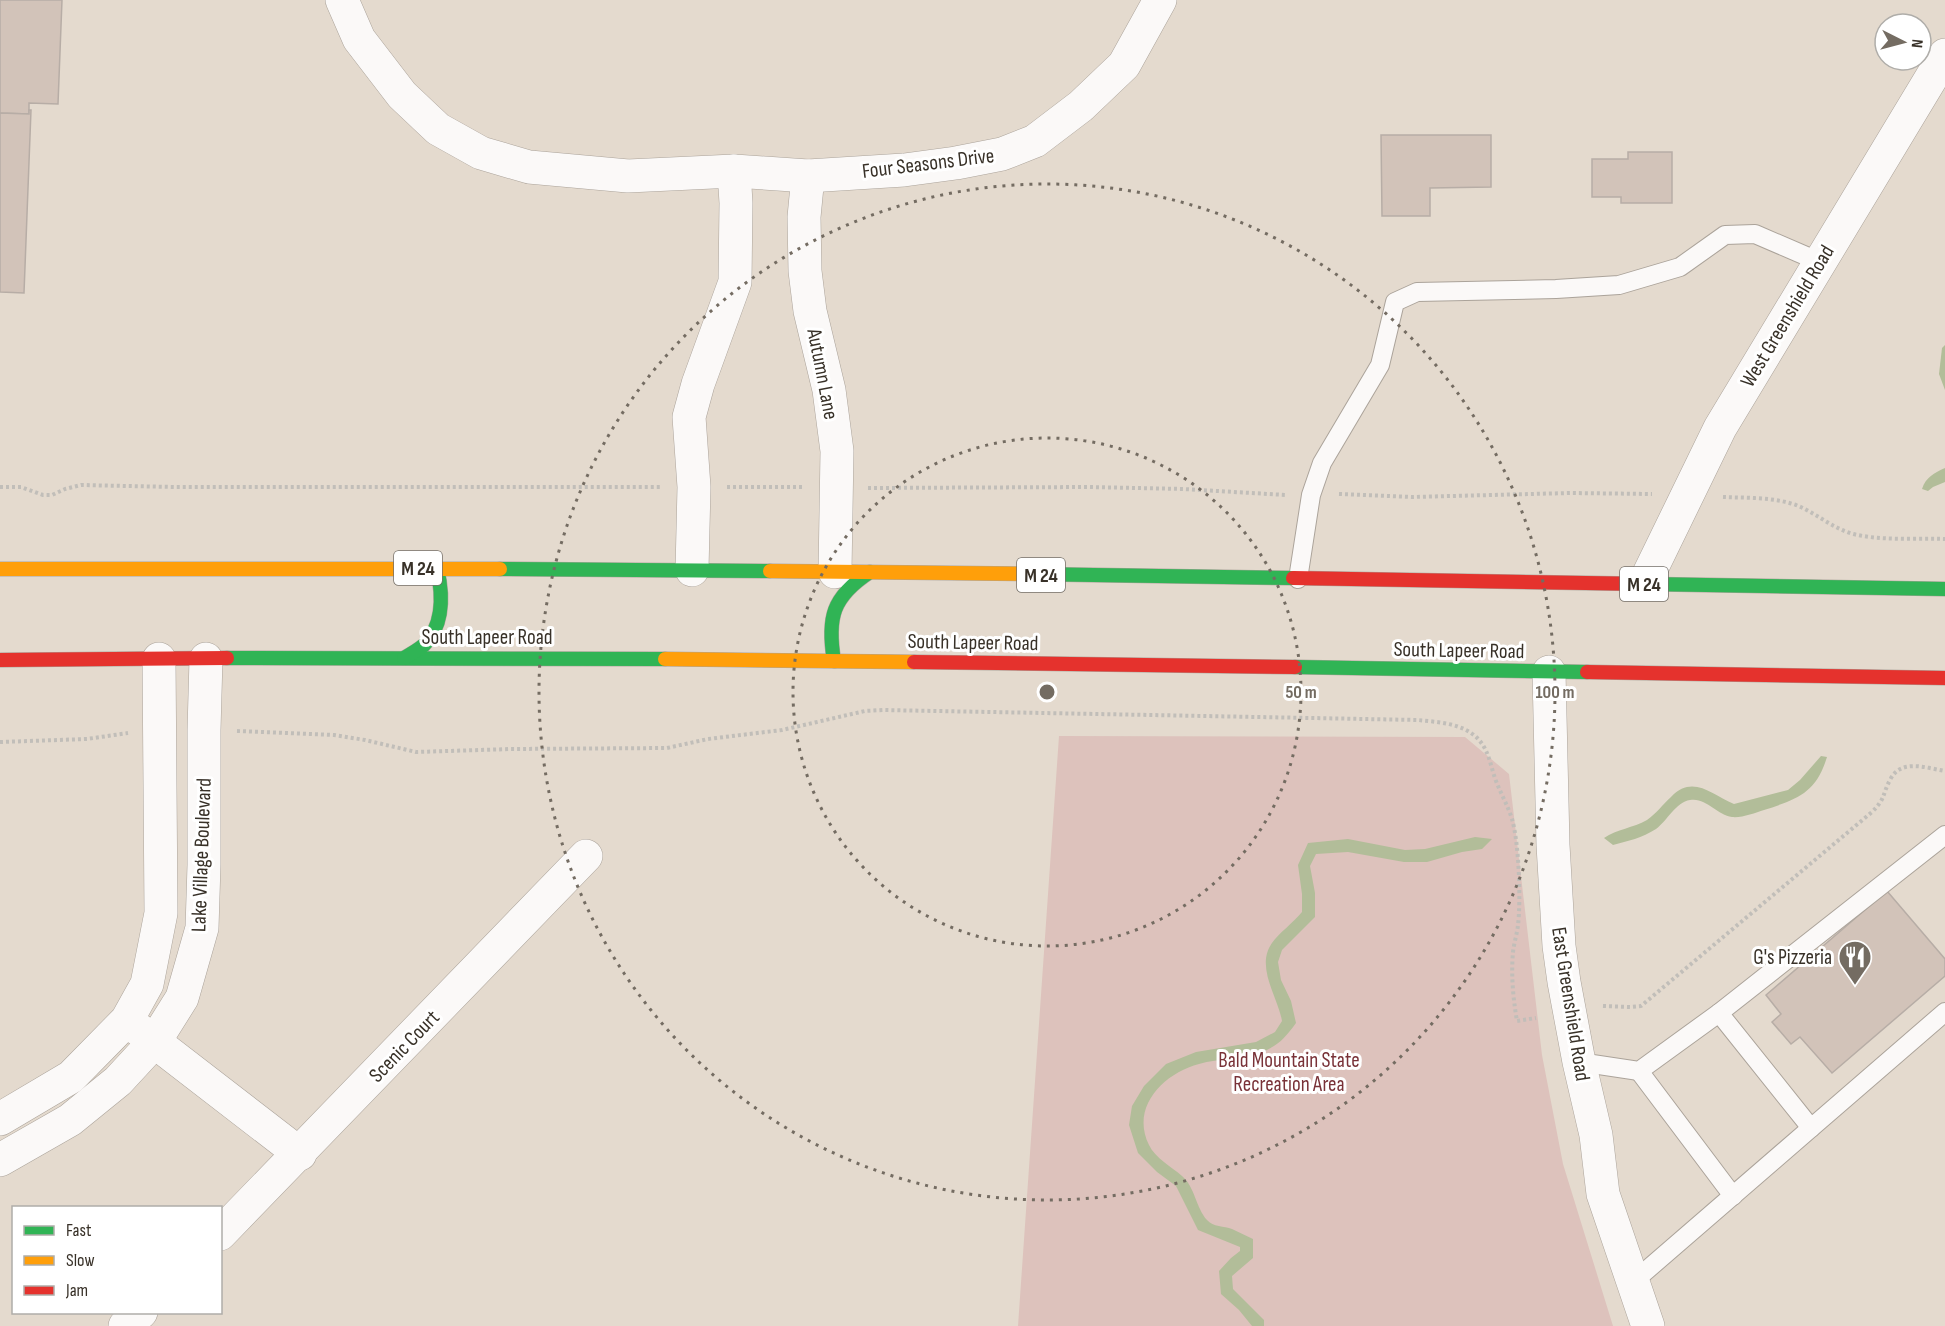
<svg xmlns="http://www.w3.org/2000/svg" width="1945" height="1326" viewBox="0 0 1945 1326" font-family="'Sofia Sans Condensed',sans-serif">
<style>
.green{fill:#ddc2bc}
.water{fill:#b2bd99}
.building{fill:#d2c3b9;stroke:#b7ada6;stroke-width:1.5}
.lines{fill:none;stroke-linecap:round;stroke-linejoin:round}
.lane-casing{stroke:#aba39a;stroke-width:20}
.street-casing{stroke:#aba39a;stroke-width:34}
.fast-casing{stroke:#aba39a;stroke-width:15}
.slow-casing{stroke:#aba39a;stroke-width:15}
.jam-casing{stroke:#aba39a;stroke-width:15}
.path{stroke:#c1beb9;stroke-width:4;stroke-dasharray:3 3;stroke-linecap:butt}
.lane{stroke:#fbf9f8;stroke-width:18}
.street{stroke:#fbf9f8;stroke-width:33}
.fast{stroke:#30b455;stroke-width:14}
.slow{stroke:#ff9f0a;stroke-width:14}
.jam{stroke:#e5322d;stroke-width:14}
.ring{fill:none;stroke:#746c62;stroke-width:3;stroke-dasharray:3 6}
.labels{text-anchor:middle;stroke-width:6;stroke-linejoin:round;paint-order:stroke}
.shield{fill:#fff;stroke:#746f68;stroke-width:1.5}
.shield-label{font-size:20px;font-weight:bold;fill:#383128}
.street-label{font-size:21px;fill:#383128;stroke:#fff}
.poi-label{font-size:21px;fill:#383128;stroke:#fff;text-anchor:end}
.park-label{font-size:21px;fill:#793238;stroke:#fff}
.centre{fill:#746c62;stroke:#fff;stroke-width:3}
.ring-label{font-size:18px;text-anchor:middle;font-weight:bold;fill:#746c62;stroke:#fff;stroke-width:6;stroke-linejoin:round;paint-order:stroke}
</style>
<rect width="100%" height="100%" fill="#e4dace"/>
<polygon class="green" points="1059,736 1465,737 1509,774 1542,1055 1563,1164 1613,1326 1018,1326"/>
<g class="water">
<polygon points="1945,345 1945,390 1939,374 1942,348"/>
<path d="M1945,468V482L1933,487L1928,491L1922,489C1926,477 1934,473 1945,468Z"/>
<path d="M1821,756L1827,757C1816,793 1798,799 1764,810C1755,813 1742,818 1732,817C1717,815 1706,797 1690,800C1676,802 1667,821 1656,829C1642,838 1628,841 1613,845L1604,838C1617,829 1633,828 1647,820C1656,814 1663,804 1671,797C1693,774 1712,795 1734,804L1788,790L1800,780Z"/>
<path d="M1475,837L1492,839L1482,849L1462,852L1427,862H1404L1348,852L1316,854L1310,866L1315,893V917L1282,950L1278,962L1281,980L1291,1001L1296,1023C1285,1038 1279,1045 1262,1052C1243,1060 1219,1058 1199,1064C1164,1073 1130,1107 1149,1145C1155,1158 1172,1167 1182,1176C1195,1187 1196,1208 1207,1220C1213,1227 1224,1226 1232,1229C1239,1232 1246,1236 1253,1239V1258L1232,1276L1233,1289L1264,1320V1326H1252L1239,1310L1221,1294L1219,1271L1231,1258L1240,1251V1247L1198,1230L1176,1186L1157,1172L1138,1153L1129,1125L1132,1106L1144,1086L1166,1064L1196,1052L1256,1042L1275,1032L1282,1021C1278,997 1255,967 1272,943C1278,934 1294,922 1302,912V894L1298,865L1308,843L1348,839L1405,850L1425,849Z"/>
</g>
<g class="building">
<polygon points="0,0 62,0 58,104 29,103 29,114 0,113"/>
<polygon points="29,110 31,110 24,293 0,292 0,113 29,114"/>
<polygon points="1381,135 1491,135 1491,187 1430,188 1430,216 1382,216"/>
<polygon points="1628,152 1672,152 1672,203 1621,203 1621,197 1592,197 1592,159 1628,159"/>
<polygon points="1887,891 1945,959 1945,976 1832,1073 1800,1037 1791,1044 1772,1022 1781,1014 1766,995"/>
</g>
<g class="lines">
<g class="lane-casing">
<g id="lane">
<polyline points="1298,579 1311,495 1322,463 1380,365 1395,302 1417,292 1556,289 1619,285 1680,267 1725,235 1755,234 1820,262"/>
<polyline points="1719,1013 1811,1128 1945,1012"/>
<polyline points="1579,1062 1639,1071 1719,1013 1945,835"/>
<polyline points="1639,1071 1733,1196"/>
<polyline points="1633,1282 1811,1128"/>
</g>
</g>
<g class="street-casing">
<g id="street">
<polyline points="342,0 359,39 402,95 438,129 481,153 529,167 628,176 734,171 808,176 904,170 956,163 1002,154 1035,141 1081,106 1124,65 1160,0"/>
<polyline points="808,176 804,217 805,271 810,311 829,390 837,451 835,572"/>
<polyline points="692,570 694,487 689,417 698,384 735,282 736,203 734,171"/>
<polyline points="1644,584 1720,428 1945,55"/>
<polyline points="1549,672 1553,845 1559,946 1564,982 1579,1062 1596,1135 1603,1194 1648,1326"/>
<polyline points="138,1029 300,1154"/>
<polyline points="0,1119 71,1077 127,1020 147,984 161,913 159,659"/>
<polyline points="0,1160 70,1120 118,1081 155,1041 182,998 202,928 204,865 204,730 206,659"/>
<polyline points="220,1234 586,856"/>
<polyline points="125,1326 141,1312"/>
</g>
</g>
<g class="fast-casing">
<g id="fast">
<polyline points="500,569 770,571"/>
<polyline points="1029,574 1293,578"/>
<polyline points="1647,584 1945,589"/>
<polyline points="227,658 665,659"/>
<path d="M404,658C411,654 418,650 424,645C445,624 443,594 437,568"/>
<path d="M834,661C827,618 832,597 870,572"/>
<polyline points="1295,667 1587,672"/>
</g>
</g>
<g class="slow-casing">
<g id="slow">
<polyline points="0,569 500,569"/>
<polyline points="770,571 1029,574"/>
<polyline points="665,659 914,662"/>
</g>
</g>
<g class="jam-casing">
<g id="jam">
<polyline points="1293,578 1647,584"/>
<polyline points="0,660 227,658"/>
<polyline points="914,662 1295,667"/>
<polyline points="1587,672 1945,678"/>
</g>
</g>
<g class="path">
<polyline points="0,487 21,487 43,495 52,495 65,489 81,485 175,487 660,487"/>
<polyline points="727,487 804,487"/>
<polyline points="868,488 1089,487 1183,489 1286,495"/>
<polyline points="1339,494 1412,497 1570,493 1652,494"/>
<path d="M1723,497C1747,498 1773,497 1796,505C1816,513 1832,528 1853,534C1882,541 1915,538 1945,539"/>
<path d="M237,731L334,735L365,740L416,752L511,749L667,748L708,739L782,730L865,711L883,710L1418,720C1437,722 1460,723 1475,736C1489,748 1490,765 1496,781C1501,794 1508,806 1512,819C1519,843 1521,900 1518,925C1517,934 1514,943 1513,952C1511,975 1513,998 1517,1021L1536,1018"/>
<polyline points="0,742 87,739 128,733"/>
<path d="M1603,1006L1630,1007L1641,1006L1872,812C1886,798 1882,795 1890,780C1901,758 1926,768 1945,771"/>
</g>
<use href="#lane" class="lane"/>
<use href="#street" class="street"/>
<use href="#fast" class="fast"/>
<use href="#slow" class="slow"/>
<use href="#jam" class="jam"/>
</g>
<g class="ring">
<circle cx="1047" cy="692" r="254"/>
<circle cx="1047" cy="692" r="508"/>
</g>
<defs>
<g id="restaurant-pin" transform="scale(1.725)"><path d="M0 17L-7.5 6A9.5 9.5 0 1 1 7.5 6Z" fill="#746c62" stroke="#fff"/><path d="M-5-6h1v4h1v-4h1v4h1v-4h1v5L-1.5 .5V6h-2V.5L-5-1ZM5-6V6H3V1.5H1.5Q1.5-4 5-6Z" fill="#fff"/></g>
</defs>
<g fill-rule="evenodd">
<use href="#restaurant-pin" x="1855" y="957"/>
</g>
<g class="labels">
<g class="shield">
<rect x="394" y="551" width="48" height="34" rx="4.5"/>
<rect x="1017" y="558" width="48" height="34" rx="4.5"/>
<rect x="1620" y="567" width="48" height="34" rx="4.5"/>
</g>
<g class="shield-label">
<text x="418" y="575">M 24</text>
<text x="1041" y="582">M 24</text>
<text x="1644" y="591">M 24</text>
</g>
<g class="street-label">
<text transform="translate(928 163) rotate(-7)" y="7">Four Seasons Drive</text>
<text transform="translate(1787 316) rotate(-59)" y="7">West Greenshield Road</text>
<text transform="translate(823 374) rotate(79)" y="7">Autumn Lane</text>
<text x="487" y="644">South Lapeer Road</text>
<text transform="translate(973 642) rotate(1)" y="7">South Lapeer Road</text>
<text transform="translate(1459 650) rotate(1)" y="7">South Lapeer Road</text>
<text transform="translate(201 855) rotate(-88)" y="7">Lake Village Boulevard</text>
<text transform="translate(1571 1004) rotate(81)" y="7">East Greenshield Road</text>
<text transform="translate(404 1046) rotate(-46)" y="7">Scenic Court</text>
</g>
<g class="poi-label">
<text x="1832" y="964">G's Pizzeria</text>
</g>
<g class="park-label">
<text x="1289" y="1067">Bald Mountain State<tspan x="1289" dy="24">Recreation Area</tspan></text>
</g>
</g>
<circle cx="1047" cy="692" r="9" class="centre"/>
<g class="ring-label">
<text x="1301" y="698">50 m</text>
<text x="1555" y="698">100 m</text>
</g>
<rect x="12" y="1206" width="210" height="108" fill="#ffffff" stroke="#afada9" stroke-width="1.5"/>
<rect x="24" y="1226" width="30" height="9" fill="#30b455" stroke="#afada9" stroke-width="1.5"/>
<text x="66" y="1236" font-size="18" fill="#383128">Fast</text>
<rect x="24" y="1256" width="30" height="9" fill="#ff9f0a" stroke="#afada9" stroke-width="1.5"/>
<text x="66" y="1266" font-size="18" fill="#383128">Slow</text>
<rect x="24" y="1286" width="30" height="9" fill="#e5322d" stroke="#afada9" stroke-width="1.5"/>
<text x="66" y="1296" font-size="18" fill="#383128">Jam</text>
<g transform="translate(1903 42) rotate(96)"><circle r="28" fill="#ffffff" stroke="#afada9" stroke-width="1.5"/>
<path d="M0-4.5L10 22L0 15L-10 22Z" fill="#746c62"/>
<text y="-9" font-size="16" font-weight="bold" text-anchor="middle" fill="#383128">N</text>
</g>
</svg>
